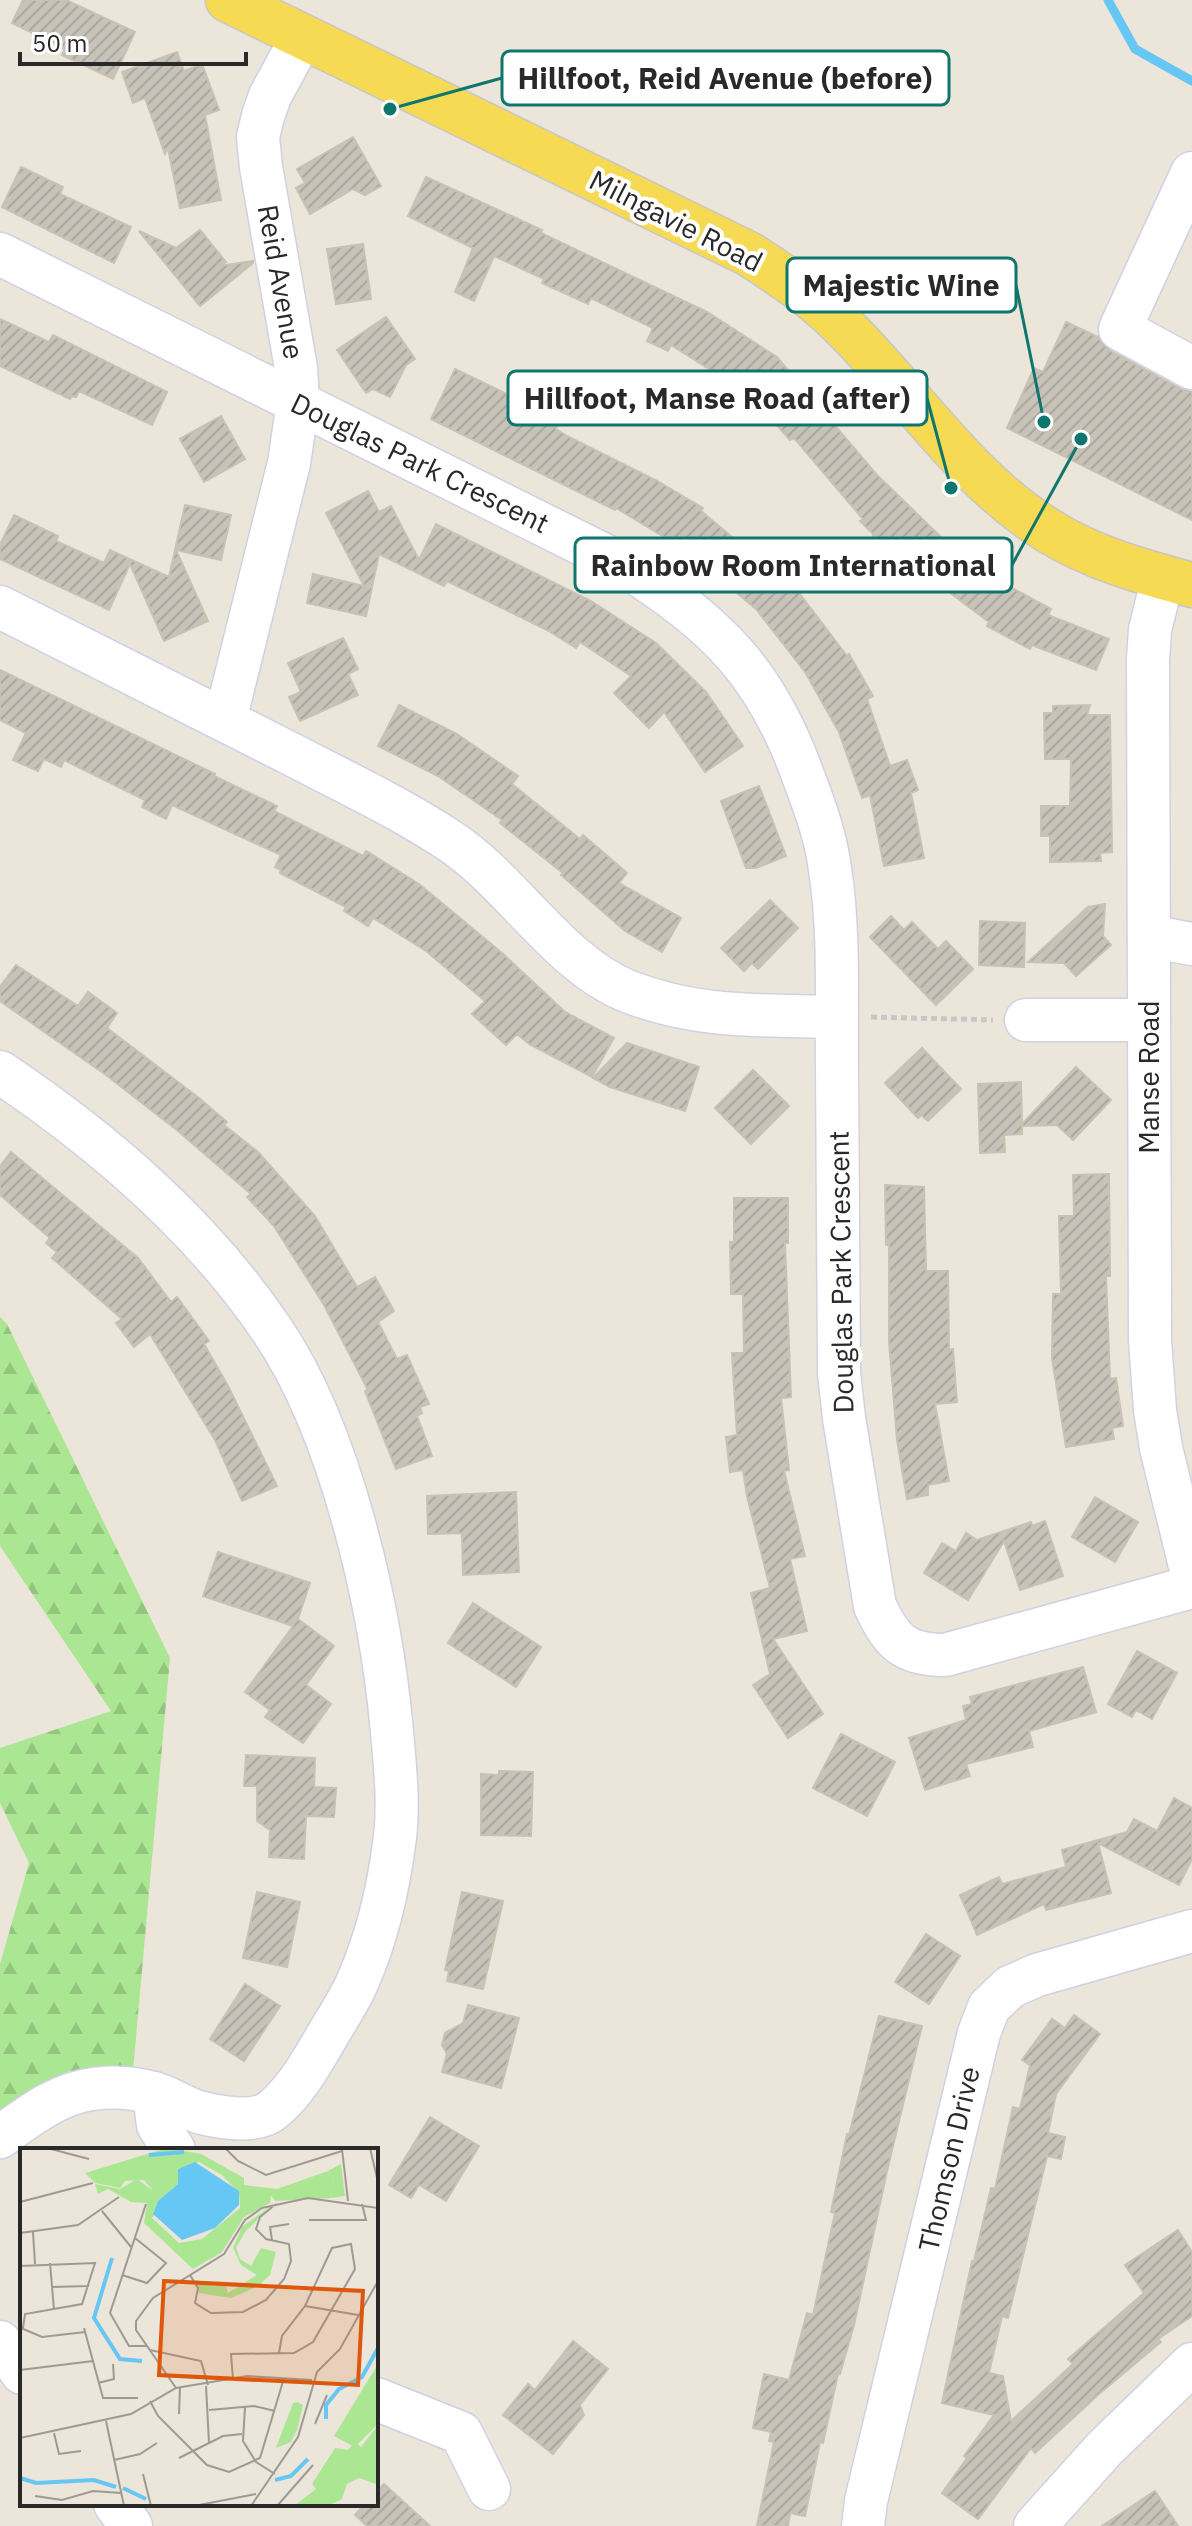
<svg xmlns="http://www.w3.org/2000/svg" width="1192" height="2526" viewBox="0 0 1192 2526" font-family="'IBM Plex Sans',sans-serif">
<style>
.forest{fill:url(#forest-firs)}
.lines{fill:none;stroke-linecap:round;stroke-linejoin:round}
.stream{stroke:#67c7f4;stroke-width:9}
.building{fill:url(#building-hatch);stroke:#c8c2b4;stroke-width:2}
.minor-casing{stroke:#cfd2e3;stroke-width:45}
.major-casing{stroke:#c7c7c7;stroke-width:47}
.path{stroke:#c7c7c7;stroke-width:5;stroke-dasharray:6 4;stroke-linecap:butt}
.minor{stroke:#fff;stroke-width:42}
.major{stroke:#f7da54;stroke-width:44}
.labels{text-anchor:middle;stroke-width:8;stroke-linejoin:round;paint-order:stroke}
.street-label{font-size:28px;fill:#292929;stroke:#fff}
.inset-river{fill:none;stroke:#67c7f4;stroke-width:4}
.inset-road{fill:none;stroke:#9e9a93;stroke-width:2}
.view{fill:#de570d;fill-opacity:0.15;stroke:#de570d;stroke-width:4}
.inset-edge{fill:none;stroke:#292929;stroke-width:4}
.leader{fill:none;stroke:#0f766e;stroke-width:3}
.callout-dot{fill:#0f766e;stroke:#fff;stroke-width:3}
.callout{fill:#fff;stroke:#0f766e;stroke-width:3}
.callout-label{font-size:30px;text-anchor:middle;font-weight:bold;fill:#292929}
</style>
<defs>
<pattern id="forest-firs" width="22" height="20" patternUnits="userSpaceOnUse" patternTransform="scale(2)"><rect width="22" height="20" fill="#abe693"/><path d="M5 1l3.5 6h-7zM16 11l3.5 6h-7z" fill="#93c57f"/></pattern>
<pattern id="building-hatch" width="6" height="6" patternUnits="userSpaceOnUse" patternTransform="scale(2)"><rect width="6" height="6" fill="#c7c3b9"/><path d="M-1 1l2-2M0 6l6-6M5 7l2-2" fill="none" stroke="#aba89f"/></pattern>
</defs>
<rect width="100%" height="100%" fill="#ece5da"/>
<polygon class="forest" points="0,1317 7,1324 170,1658 133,2071 69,2075 0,2109 0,1964 29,1863 0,1803 0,1748 111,1711 0,1546"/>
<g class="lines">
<polyline class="stream" points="1108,0 1135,49 1192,81"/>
</g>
<g class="building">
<polygon points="23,0 66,0 135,32 113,79 62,55 65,49 12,23"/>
<polygon points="177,52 184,71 202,64 219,110 205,115 221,200 180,208 168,148 165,154 145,98 133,103 122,72"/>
<polygon points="353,137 381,186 365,195 353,189 310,214 296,188 305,183 297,169"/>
<polygon points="21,167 63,187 60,194 131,227 114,263 2,207"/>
<polygon points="426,177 542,230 541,233 707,312 777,357 876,474 944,540 999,581 1051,609 1048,615 1109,639 1096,670 1032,645 1030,649 987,626 989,622 898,554 895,557 873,536 874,535 860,521 863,519 794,438 790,440 750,395 671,345 668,351 647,341 653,328 591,298 588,304 542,283 544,279 494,256 474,301 455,292 473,248 408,216"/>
<polygon points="200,230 226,262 220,266 253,261 253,263 200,306 139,231 176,248"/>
<polygon points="363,244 371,299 336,304 327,249"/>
<polygon points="386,317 415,359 406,365 390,397 373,389 366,393 337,350"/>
<polygon points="0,319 49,342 53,335 167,392 152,425 79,391 76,397 72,396 70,399 0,366"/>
<polygon points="1066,322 1098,337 1109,350 1181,389 1192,392 1192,520 1007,428 1034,368 1043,372"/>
<polygon points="455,369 560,420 556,429 567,436 657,481 703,508 701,511 799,593 847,656 849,654 873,696 867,699 890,766 907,760 918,790 911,793 924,858 884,866 870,795 862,798 839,732 805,672 756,609 684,549 616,508 615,510 431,419"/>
<polygon points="221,416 245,459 204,482 180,439"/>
<polygon points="368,491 379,512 391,506 419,560 436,524 591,601 656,643 706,692 743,746 705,772 664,712 649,728 614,693 631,676 580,642 576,648 547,630 447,581 444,586 379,554 366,616 307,603 313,574 364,586 326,513"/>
<polygon points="185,505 231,515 221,560 176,550 208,621 164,641 130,564 109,610 0,559 0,545 14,515 58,536 56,541 104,563 110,550 169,577"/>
<polygon points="343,638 358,669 348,674 358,695 300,721 289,697 301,692 288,663"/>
<polygon points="0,670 215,774 214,776 277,806 274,811 363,856 366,851 419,884 502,953 565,1012 614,1038 592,1077 529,1044 517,1034 506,1045 472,1014 485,1001 426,951 373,918 368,926 344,911 346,907 280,873 281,870 275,867 281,855 172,805 166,819 142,807 145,800 64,760 61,767 44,759 38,771 13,760 26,733 0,720"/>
<polygon points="399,705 457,734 518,776 512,784 580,839 583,835 627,873 619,883 681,918 662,952 625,931 561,875 563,873 500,823 502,820 438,776 378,746"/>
<polygon points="1090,705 1087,715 1110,715 1112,852 1100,853 1101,861 1050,862 1050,836 1041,836 1041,806 1070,806 1071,759 1045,759 1044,713 1053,713 1053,706"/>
<polygon points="759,786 786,856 756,868 746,868 721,801"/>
<polygon points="770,900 798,928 758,969 752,963 744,971 721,948"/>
<polygon points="1105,904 1103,936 1111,945 1076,976 1064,963 1028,962 1088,907"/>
<polygon points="891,916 904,930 912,922 938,949 946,941 973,969 936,1005 870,937"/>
<polygon points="980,921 1025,923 1024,967 979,965"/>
<polygon points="16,965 78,1006 88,992 117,1013 107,1028 199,1098 227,1122 224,1125 258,1152 315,1216 357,1287 375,1277 394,1311 378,1322 397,1359 407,1355 429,1404 420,1407 422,1413 417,1416 432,1456 396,1469 365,1391 368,1390 324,1305 274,1226 247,1197 251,1194 178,1131 106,1075 0,1001 0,987"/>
<polygon points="627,1043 699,1067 685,1111 610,1087 593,1078"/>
<polygon points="922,1048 961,1089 928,1121 921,1115 918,1118 885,1083"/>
<polygon points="1076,1067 1111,1100 1073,1140 1057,1125 1022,1126 1022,1134 1004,1135 1005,1152 980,1153 978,1084 1021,1082 1022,1124"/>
<polygon points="753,1070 789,1106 751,1144 715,1108"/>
<polygon points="11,1152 138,1258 171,1302 177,1297 209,1341 204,1344 228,1386 277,1486 242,1501 215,1440 150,1334 134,1347 116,1323 122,1319 52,1258 57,1252 46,1243 50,1238 0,1195 0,1166"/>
<polygon points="1109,1174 1110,1276 1106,1276 1110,1379 1116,1378 1123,1426 1112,1428 1114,1439 1066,1447 1052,1358 1053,1294 1061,1294 1059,1216 1074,1216 1073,1175"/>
<polygon points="885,1185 924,1187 926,1271 948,1271 949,1350 953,1349 957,1402 935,1404 949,1481 928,1485 928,1495 907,1499 897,1440 889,1342 889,1245 886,1245"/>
<polygon points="734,1198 788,1198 788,1243 785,1243 791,1397 781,1398 789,1470 784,1471 805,1556 790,1559 807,1631 773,1639 823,1714 788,1738 753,1685 770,1674 751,1593 770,1588 747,1496 743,1470 730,1472 726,1437 737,1435 732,1353 744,1353 743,1294 731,1294 730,1242 734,1242"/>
<polygon points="516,1492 519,1572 463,1575 462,1533 428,1534 427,1496"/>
<polygon points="1095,1497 1138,1522 1115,1562 1072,1537"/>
<polygon points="1045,1521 1063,1576 1020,1590 1004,1541 968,1600 924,1573 942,1543 956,1551 966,1533 977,1540 1031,1522 1032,1526"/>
<polygon points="218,1552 310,1583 298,1619 334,1646 306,1685 331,1704 303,1743 265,1717 270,1710 245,1692 293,1626 203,1596"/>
<polygon points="473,1603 541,1647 516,1687 448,1643"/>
<polygon points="1137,1651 1177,1673 1152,1719 1136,1710 1132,1717 1108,1704"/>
<polygon points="1083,1667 1096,1712 1029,1731 1033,1747 966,1764 970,1776 925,1790 909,1738 966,1720 963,1706 972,1704 970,1697"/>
<polygon points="841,1734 895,1762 867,1816 813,1788"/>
<polygon points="246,1755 315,1758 314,1787 336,1788 334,1817 306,1816 304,1859 269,1857 270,1830 257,1821 257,1786 244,1786"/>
<polygon points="499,1771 533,1772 531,1836 481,1835 481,1774 499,1775"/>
<polygon points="1174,1798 1192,1808 1192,1859 1179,1885 1098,1843 1111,1893 1046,1910 1044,1904 977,1935 960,1895 999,1877 1002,1884 1066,1867 1062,1850 1127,1832 1134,1819 1157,1831"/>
<polygon points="257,1892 300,1902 287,1967 243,1958"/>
<polygon points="462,1892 503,1901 483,1989 447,1981 449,1971 445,1970"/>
<polygon points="926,1934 960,1956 929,2004 895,1982"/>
<polygon points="245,1984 280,2006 244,2061 210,2039"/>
<polygon points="468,2005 519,2018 501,2088 442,2072 447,2054 442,2045 445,2033 463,2023"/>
<polygon points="1074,2015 1100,2034 1056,2094 1048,2133 1065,2137 1061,2159 1047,2156 1008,2318 1002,2316 989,2373 1003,2376 1011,2421 1073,2364 1068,2359 1144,2293 1125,2265 1178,2230 1192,2252 1192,2316 1158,2339 1161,2342 1099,2394 1035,2453 1031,2448 978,2519 942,2493 967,2458 964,2456 994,2415 942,2403 972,2261 974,2261 991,2188 995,2189 1013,2107 1020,2109 1030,2065 1022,2060 1052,2019 1065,2028"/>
<polygon points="879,2016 922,2026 887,2171 854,2325 840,2374 838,2374 823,2443 820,2442 805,2516 790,2513 788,2526 757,2526 774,2442 769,2441 771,2432 753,2428 764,2374 789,2380 807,2313 813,2315 835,2213 831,2212 847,2134 849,2135"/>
<polygon points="430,2117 479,2146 446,2201 419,2185 411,2198 389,2185"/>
<polygon points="573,2341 608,2369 580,2405 584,2415 553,2454 503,2415 528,2384 535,2390"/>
<polygon points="384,2484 430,2526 367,2526 355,2515 365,2504 376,2504 376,2492"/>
<polygon points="1155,2491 1178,2526 1102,2526"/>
</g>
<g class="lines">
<g class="minor-casing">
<g id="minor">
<polyline points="1192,173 1120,329 1192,368"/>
<path d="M0,254L622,564C718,625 767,673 805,781C816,810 826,838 830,869C840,934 836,1003 837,1069C838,1170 838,1271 839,1373L844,1418L875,1606C892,1642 904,1655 945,1655L1192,1587"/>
<polyline points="1163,577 1150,630 1148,659 1150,1340 1155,1410 1161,1448 1192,1574"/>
<path d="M0,607C98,656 196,705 293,755C345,782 398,807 447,839C510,879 558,963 627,991C698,1019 762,1015 836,1017"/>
<polyline points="225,720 289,463 298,402 296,368 261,167 258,137 263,116 270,96 302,37"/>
<polyline points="1149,936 1192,944"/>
<polyline points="1026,1020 1149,1020"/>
<path d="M0,1072C104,1142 201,1225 272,1330C342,1433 381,1609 392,1732C395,1766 399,1803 395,1837C389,1886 377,1938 357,1983C349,2001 337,2019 327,2036C312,2062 297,2089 274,2109C258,2124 223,2118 202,2113C185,2109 170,2097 153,2093C135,2088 112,2086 93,2089C58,2093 28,2117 0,2137"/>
<polyline points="154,2093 158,2125 174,2150"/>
<polyline points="0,2342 22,2373"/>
<polyline points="376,2399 461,2433 489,2489"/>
<polyline points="115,2504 131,2526"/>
<polyline points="863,2526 866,2501 979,2033 989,2007 1010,1987 1037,1975 1192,1931"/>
<polyline points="1035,2526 1105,2448 1192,2364"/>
</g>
</g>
<g class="major-casing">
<path id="major" d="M228,0L749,254C780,274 810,294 837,320C909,389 963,478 1049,531C1092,558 1143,572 1192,585"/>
</g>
<polyline class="path" points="871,1017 993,1020"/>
<use href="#minor" class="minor"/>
<use href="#major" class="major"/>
</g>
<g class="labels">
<g class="street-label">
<text transform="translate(676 221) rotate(27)" y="10">Milngavie Road</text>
<text transform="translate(281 282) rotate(80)" y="10">Reid Avenue</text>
<text transform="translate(420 463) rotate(26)" y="10">Douglas Park Crescent</text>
<text transform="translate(1149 1077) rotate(-90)" y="10">Manse Road</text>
<text transform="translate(841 1272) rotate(-91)" y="10">Douglas Park Crescent</text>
<text transform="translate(949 2159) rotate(-77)" y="10">Thomson Drive</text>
</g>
</g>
<g transform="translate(20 2148)">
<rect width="358" height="358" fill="#ece5da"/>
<path d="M321,16L325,48L311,50L313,28L308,23ZM117,31L133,43L134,68L124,75L127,55L111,54L88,41L78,46L75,36L100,41ZM358,216V276L335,299L314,288Z" fill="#abe693"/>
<path d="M147,0L181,6L224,30V37L257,41L308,23L313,28L311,50L255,53L251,47L250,55L224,69L202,104L173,121L124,75L131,69L159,95L182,91L220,60L219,45L202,27L179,14L158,21V36L138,53L133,66V43L124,32L105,33L100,40L75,35L65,25ZM251,58L225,84L216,100L220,111L231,118L241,100L256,104L250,127L238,138L211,150L179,145L176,132L196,138L205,134L208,145L237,127L221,117L213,100L222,79ZM278,254L283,257L277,282L271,294L256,300L273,255ZM358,277L356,336L339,330L327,336L322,351L307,358H274L296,341L292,336L315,300L328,302L335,294L341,299Z" fill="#abe693"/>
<path d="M175,14L219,43V57L195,80L162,92L133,66L138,53L158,36V21Z" fill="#67c7f4"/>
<path class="inset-river" d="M129,7L164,4M92,110L74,170L100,211L122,213M306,271V257L319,241L342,229L358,200M0,330L16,335L74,332L96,339M255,332L271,328L288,311M103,340L126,351"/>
<path class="inset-road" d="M27,0L69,11M205,0L218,13L246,27L322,3M350,0L358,34M322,1L328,53M0,54L73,35M126,56L90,165L109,198H127M82,63L111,99M289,72H346L342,56M13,84L15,116M0,85L58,77L99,49M252,92L250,79L269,76M30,115L34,162M0,118L75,115L62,156L5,166L3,180M102,127L127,135L146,115L115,90M170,127L178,140L175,155L191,165L223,164L246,152L264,131L271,113L269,96L246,91L236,81L240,69L256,56M32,139L69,138M285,158L338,167M1,180L22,189L65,184M64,180L83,250H118M130,202L181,213L188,237M0,222L73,213M213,231L211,206L274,205L293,194L335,121L331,96L312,100L285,158L262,188L259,205M78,235L94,231L93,216M186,238L189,295M156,240L116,182V173L133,150L204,106L225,72L242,60L288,50L358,60M130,253L138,268L187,317L209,324L240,310L264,230M225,259L223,293L236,314L255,326M189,262L234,258L255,263M159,266L160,239M86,273L104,358M295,276L307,247M34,285L39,306L61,303M0,290L111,266L156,240L227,228L292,232M159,310L203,288L222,286M94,312L120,306L137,295M123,326L131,358M15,348L42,352L73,343L101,345M174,358L236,346M231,358L278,289L297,224L320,201L358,133M257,358L293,317"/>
<path class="view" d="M144,133L343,143L338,237L139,227Z"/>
<rect width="358" height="358" class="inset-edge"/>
</g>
<path class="leader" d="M390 109L502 78M1044 422L1016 285M951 488L927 398M1081 439L1012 565"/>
<g class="callout-dot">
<circle cx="390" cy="109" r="8"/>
<circle cx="1044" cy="422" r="8"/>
<circle cx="951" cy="488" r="8"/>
<circle cx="1081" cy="439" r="8"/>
</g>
<g class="callout">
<rect x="502" y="51" width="447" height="54" rx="8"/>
<rect x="787" y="258" width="229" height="54" rx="8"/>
<rect x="508" y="371" width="419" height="54" rx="8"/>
<rect x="575" y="538" width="437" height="54" rx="8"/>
</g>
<g class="callout-label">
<text x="725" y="89">Hillfoot, Reid Avenue (before)</text>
<text x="901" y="296">Majestic Wine</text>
<text x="717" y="409">Hillfoot, Manse Road (after)</text>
<text x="793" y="576">Rainbow Room International</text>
</g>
<path d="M20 52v12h226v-12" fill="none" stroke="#292929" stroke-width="4"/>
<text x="32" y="52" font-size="24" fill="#292929" stroke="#ffffff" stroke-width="6" paint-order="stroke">50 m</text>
</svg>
